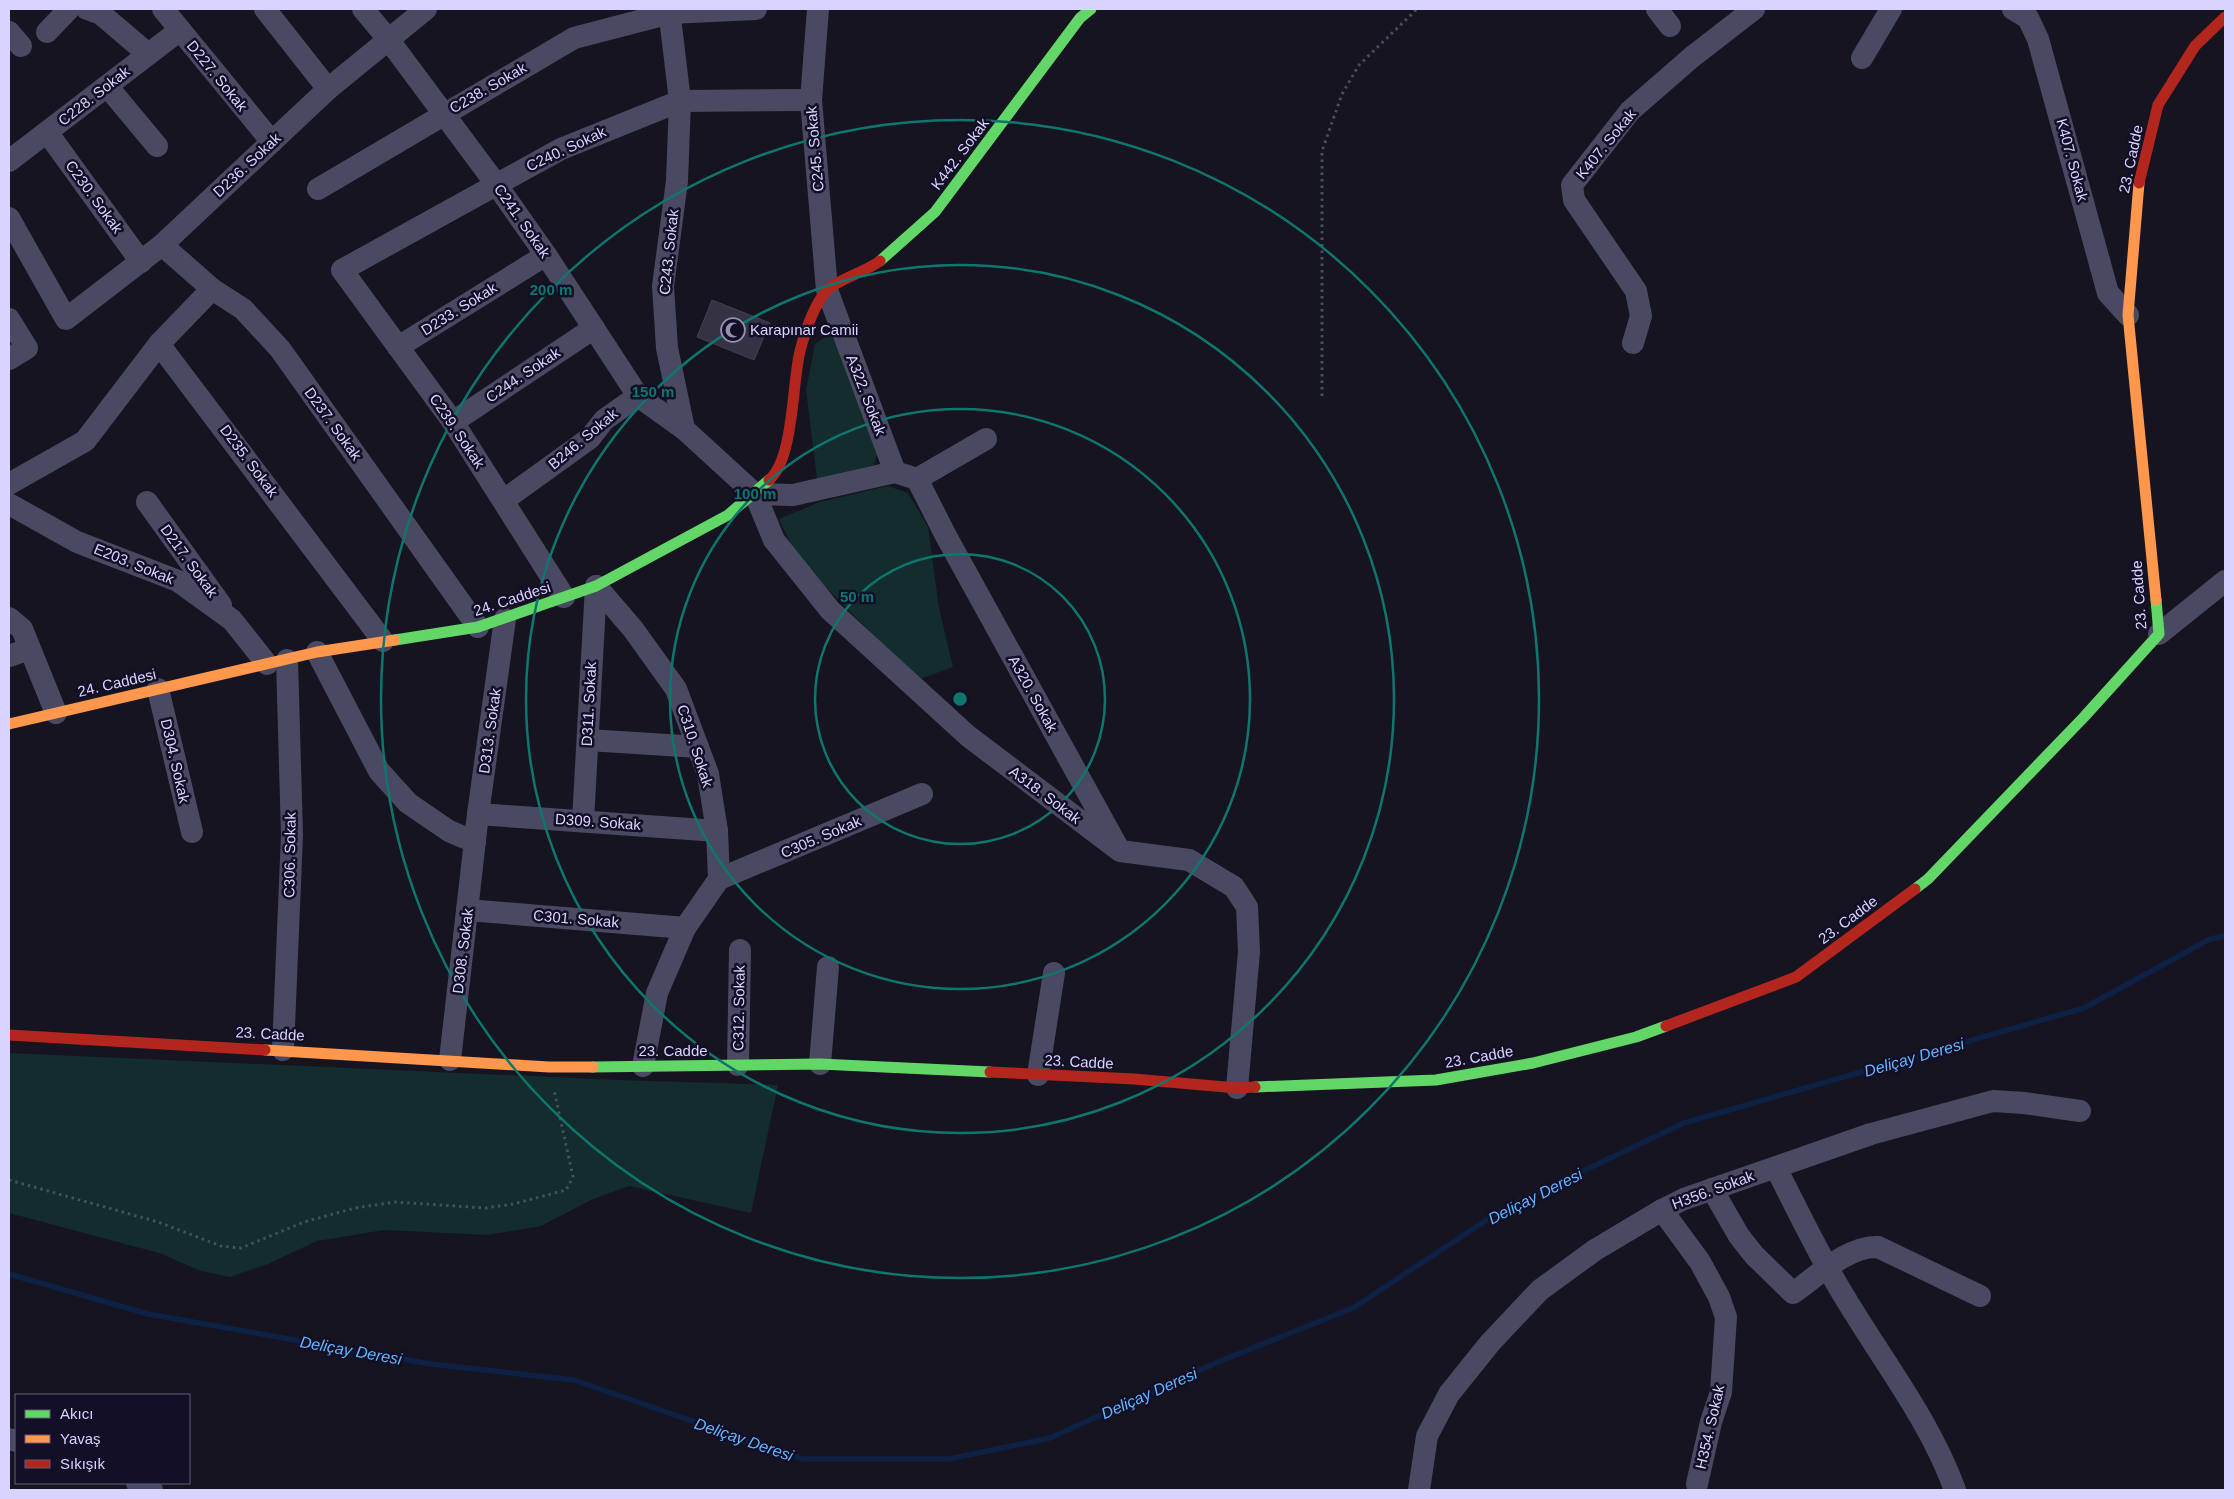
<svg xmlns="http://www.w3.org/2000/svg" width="2234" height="1499" viewBox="0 0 2234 1499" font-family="Helvetica,sans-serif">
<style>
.green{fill:#132c2d}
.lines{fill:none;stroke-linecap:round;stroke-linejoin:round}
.stream{stroke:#0d2144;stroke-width:5.5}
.building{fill:#343243;stroke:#433f54}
.path{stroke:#44505f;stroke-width:3;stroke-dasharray:2.5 4;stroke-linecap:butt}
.street{stroke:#4a4962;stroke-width:22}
.fast{stroke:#63d668;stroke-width:11}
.slow{stroke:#ff974d;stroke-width:11}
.jam{stroke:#b3261e;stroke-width:11}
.ring{fill:none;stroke:#0f766e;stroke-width:2.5}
.labels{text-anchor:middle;stroke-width:5;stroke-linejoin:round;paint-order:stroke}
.street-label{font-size:15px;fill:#d9d4ff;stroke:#130f26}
.poi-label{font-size:15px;fill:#d9d4ff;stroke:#130f26;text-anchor:start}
.water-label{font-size:16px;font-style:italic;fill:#62b6ff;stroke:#130f26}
.centre{fill:#0f766e;stroke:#130f26;stroke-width:2.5}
.ring-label{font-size:15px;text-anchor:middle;font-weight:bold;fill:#0f766e;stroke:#130f26;stroke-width:5;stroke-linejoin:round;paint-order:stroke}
</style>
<rect width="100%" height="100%" fill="#161421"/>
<g class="green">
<polygon points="831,333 877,453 874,465 817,479 806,390 815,344"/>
<polygon points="888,486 908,493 928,527 939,608 953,667 920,679 872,634 798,559 779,519 820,502"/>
<polygon points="9,1053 620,1080 778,1085 751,1213 629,1186 593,1199 541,1226 487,1235 384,1230 317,1241 268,1264 230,1277 201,1271 159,1253 9,1213"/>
</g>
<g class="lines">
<polyline class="stream" points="9,1274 148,1314 431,1364 574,1380 802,1459 949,1459 1050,1438 1218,1362 1355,1307 1503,1209 1684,1123 2084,1008 2210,939 2225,936"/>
</g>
<polygon class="building" points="712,300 770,323 754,360 697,337"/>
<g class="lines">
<g class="path">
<polyline points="1322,396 1322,151 1342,94 1359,65 1417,9"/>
<polyline points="9,1180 158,1222 221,1246 241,1248 304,1222 355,1208 395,1202 485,1208 513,1204 566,1190 573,1177 554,1090"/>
</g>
<g class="street">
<polyline points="87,9 101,14 148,54"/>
<polyline points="163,9 272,142"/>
<polyline points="265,9 328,89"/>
<polyline points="363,9 388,39 496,184 546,255 638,396 684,429"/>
<polyline points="669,9 680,101 677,181 663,286 667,348 684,429 755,494 774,540 830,610 968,736 1120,851 1189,860 1234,887 1247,907 1249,952 1237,1088"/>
<polyline points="818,9 811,100 827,290 895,472"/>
<polyline points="1657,9 1670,26"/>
<polyline points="2013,9 2028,18 2038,39 2108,293 2128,315"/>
<polyline points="9,32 21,46"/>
<polyline points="47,32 69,9"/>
<polyline points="1862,58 1891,9"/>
<polyline points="107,86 157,146"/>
<polyline points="47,132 141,262"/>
<polyline points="9,161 180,30"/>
<polyline points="318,189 574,38 670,13 756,9"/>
<polyline points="9,218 66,319 162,245 328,89 426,9"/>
<polyline points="162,245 212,289 243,309 280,349 478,627"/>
<polyline points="212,289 159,344 383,641"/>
<polyline points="9,319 27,348 9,359"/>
<polyline points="1633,343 1641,316 1636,291 1574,200 1572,185 1630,111 1692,57 1754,9"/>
<polyline points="398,347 546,255"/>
<polyline points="453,422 594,328"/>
<polyline points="917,479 946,536 1116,844"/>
<polyline points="9,484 85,441 159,344"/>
<polyline points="755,494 793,495 895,472 917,479 986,439"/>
<polyline points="504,500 590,438 604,420 638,396"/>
<polyline points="147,502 221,605"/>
<polyline points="9,504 77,542 178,581 232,620 267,664"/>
<polyline points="596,586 633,629 676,689 708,774 717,831 719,879 685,928 657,993 643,1066"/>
<polyline points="564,597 453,422 342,270 561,149 680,101 811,100"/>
<polyline points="9,618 22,629 56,713"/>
<polyline points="2159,634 2225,581"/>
<polyline points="317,652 379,771 408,803 449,831 475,842"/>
<polyline points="9,656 29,649"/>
<polyline points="158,689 192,832"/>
<polyline points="588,740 698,747"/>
<polyline points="478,814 717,831"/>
<polyline points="583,821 596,586"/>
<polyline points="719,879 922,794"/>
<polyline points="467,910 685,928"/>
<polyline points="283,1050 292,835 287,660"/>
<polyline points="450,1060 478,814 505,619"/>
<polyline points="820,1064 828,967"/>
<polyline points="738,1065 740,950"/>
<polyline points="1038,1075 1054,973"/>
<path d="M1776,1168C1795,1205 1813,1243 1834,1279C1874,1350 1927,1413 1955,1490"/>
<path d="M1712,1189L1739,1236L1754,1255L1793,1293C1816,1277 1849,1245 1878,1247L1980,1296"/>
<polyline points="1662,1210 1700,1262 1719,1297 1726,1317 1721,1392 1711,1422 1697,1484"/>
<polyline points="9,1439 16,1441"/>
<polyline points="137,1483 152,1490"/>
<polyline points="1419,1490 1427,1436 1449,1394 1490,1343 1540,1290 1595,1250 1662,1210 1684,1199 1871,1134 1993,1101 2024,1103 2080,1111"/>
</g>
<g class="fast">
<polyline points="880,261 935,212 1080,18 1091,9"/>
<polyline points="395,640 478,627 596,586 728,515 769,480"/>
<polyline points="1915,889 1928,879 2084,717 2159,634 2156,600"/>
<polyline points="593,1067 820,1064 990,1072"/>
<polyline points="1255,1087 1436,1080 1533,1063 1636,1037 1666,1026"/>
</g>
<g class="slow">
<polyline points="2139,183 2128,315 2156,600"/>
<polyline points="9,724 317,652 395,640"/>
<polyline points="265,1050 549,1067 593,1067"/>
</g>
<g class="jam">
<polyline points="2139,183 2158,105 2195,46 2225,17"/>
<path d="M769,480C794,459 792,383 800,351C805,332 814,306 826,291C835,281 867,271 880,261"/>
<polyline points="1666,1026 1796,977 1915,889"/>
<polyline points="9,1035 265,1050"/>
<polyline points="990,1072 1134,1079 1237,1088 1255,1087"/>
</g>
</g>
<g class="ring">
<circle cx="960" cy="699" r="145"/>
<circle cx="960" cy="699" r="290"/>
<circle cx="960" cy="699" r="434"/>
<circle cx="960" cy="699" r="579"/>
</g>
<defs>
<g id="mosque-ring" transform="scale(1.25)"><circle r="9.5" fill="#130f26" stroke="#9591b1" stroke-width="1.5"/><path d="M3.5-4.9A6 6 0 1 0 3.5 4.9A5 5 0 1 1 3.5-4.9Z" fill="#9591b1"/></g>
</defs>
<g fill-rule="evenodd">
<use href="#mosque-ring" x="733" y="330"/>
</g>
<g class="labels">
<g class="street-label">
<text transform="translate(217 76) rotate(51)" y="5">D227. Sokak</text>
<text transform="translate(488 88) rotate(-30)" y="5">C238. Sokak</text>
<text transform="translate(94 96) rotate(-38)" y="5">C228. Sokak</text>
<text transform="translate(1606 144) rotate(-51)" y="5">K407. Sokak</text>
<text transform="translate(566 149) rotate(-25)" y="5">C240. Sokak</text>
<text transform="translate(815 149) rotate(-95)" y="5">C245. Sokak</text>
<text transform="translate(960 154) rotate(-53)" y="5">K442. Sokak</text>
<text transform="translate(2131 159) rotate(-78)" y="5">23. Cadde</text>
<text transform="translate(2072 160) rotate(75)" y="5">K407. Sokak</text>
<text transform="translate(247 165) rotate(-43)" y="5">D236. Sokak</text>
<text transform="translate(94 197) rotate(54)" y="5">C230. Sokak</text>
<text transform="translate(522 221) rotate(55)" y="5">C241. Sokak</text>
<text transform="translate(669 252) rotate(-84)" y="5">C243. Sokak</text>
<text transform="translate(459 309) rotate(-32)" y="5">D233. Sokak</text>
<text transform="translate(523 375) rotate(-34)" y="5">C244. Sokak</text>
<text transform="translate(866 395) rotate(69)" y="5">A322. Sokak</text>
<text transform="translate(333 424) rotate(54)" y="5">D237. Sokak</text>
<text transform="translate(457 431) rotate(56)" y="5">C239. Sokak</text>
<text transform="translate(583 439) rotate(-40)" y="5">B246. Sokak</text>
<text transform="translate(249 461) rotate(53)" y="5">D235. Sokak</text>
<text transform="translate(189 561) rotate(54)" y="5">D217. Sokak</text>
<text transform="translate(134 564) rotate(22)" y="5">E203. Sokak</text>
<text transform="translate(2139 595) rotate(-94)" y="5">23. Cadde</text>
<text transform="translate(512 599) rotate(-18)" y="5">24. Caddesi</text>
<text transform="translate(117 683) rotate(-13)" y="5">24. Caddesi</text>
<text transform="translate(1033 694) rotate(61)" y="5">A320. Sokak</text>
<text transform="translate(589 704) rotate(-87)" y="5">D311. Sokak</text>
<text transform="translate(490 731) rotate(-82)" y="5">D313. Sokak</text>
<text transform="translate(695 746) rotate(72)" y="5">C310. Sokak</text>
<text transform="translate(175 761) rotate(77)" y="5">D304. Sokak</text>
<text transform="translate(1045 795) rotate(37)" y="5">A318. Sokak</text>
<text transform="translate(598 822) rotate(4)" y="5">D309. Sokak</text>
<text transform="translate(821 837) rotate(-23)" y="5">C305. Sokak</text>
<text transform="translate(290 855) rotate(-89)" y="5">C306. Sokak</text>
<text transform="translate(576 919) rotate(5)" y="5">C301. Sokak</text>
<text transform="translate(1848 920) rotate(-37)" y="5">23. Cadde</text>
<text transform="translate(463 951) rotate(-83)" y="5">D308. Sokak</text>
<text transform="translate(739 1008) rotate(-89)" y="5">C312. Sokak</text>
<text transform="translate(270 1034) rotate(3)" y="5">23. Cadde</text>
<text x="673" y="1056">23. Cadde</text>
<text transform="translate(1479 1057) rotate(-10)" y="5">23. Cadde</text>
<text transform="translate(1079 1062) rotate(3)" y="5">23. Cadde</text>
<text transform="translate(1713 1190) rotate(-20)" y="5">H356. Sokak</text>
<text transform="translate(1710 1427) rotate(-77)" y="5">H354. Sokak</text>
</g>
<g class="poi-label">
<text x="750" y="335">Karapınar Camii</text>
</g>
<g class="water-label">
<text transform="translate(1914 1057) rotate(-16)" y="6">Deliçay Deresi</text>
<text transform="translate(1535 1196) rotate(-27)" y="6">Deliçay Deresi</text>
<text transform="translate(351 1350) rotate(10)" y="6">Deliçay Deresi</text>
<text transform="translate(1149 1393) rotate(-24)" y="6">Deliçay Deresi</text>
<text transform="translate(744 1439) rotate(19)" y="6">Deliçay Deresi</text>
</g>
</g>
<circle cx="960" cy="699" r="8" class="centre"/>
<g class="ring-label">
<text x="551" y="295">200 m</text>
<text x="653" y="397">150 m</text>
<text x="755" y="499">100 m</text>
<text x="857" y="602">50 m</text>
</g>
<rect width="2234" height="1499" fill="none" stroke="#d9d4ff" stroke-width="20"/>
<rect x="15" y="1394" width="175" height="90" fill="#130f26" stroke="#625e7d"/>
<rect x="25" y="1410" width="25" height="8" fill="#63d668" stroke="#625e7d"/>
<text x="60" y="1419" font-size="15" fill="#d9d4ff">Akıcı</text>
<rect x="25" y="1435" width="25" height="8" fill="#ff974d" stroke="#625e7d"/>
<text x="60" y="1444" font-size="15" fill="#d9d4ff">Yavaş</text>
<rect x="25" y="1460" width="25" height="8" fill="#b3261e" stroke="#625e7d"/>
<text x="60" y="1469" font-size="15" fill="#d9d4ff">Sıkışık</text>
</svg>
